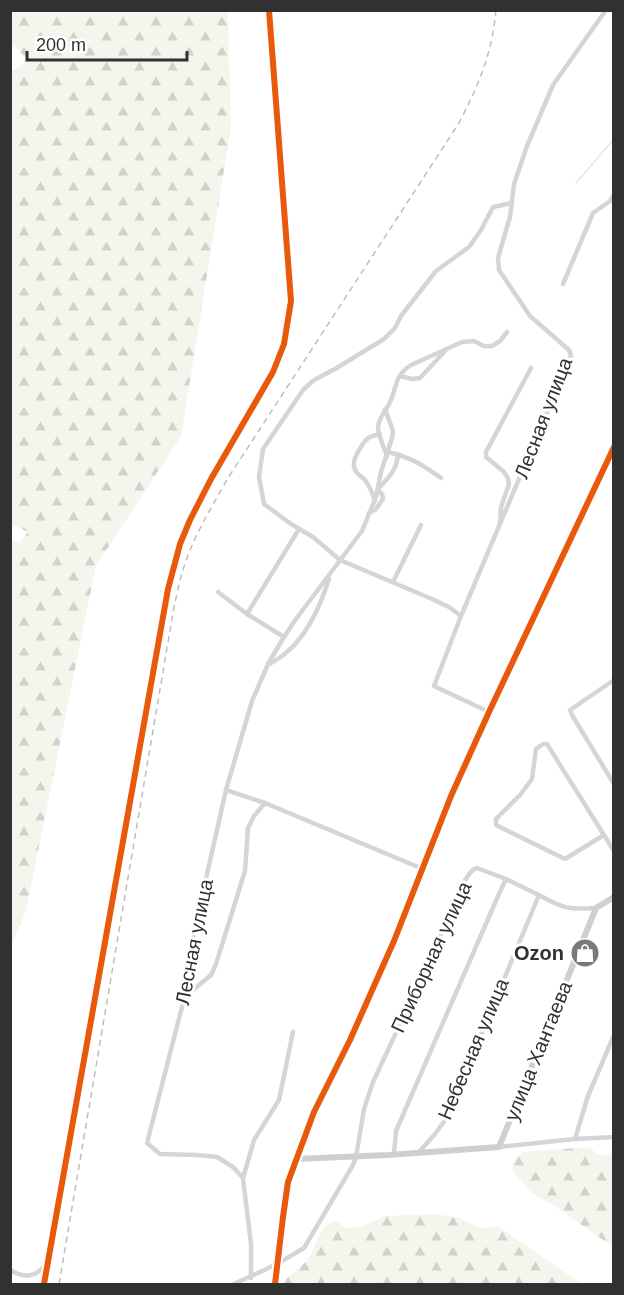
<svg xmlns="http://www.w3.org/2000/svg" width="624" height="1295" viewBox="0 0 624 1295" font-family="Arial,sans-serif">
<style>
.forest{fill:url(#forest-firs)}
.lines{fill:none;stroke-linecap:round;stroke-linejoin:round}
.stream{stroke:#dbebf3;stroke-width:1.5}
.street{stroke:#d5d5d5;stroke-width:4.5}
.secondary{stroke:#cfcfcf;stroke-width:6}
.rail{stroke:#bdbdbd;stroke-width:1.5;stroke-dasharray:6 4.5;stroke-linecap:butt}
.cycleway-casing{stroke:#fff;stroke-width:10}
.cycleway{stroke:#e8590c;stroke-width:6}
.labels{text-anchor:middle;stroke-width:6;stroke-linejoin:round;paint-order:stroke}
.street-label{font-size:20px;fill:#313131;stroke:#fff}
.poi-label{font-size:20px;font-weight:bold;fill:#313131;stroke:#fff;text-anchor:end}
</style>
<defs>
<pattern id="forest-firs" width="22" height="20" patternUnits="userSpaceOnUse" patternTransform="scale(1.5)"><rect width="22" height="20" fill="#f2f6ed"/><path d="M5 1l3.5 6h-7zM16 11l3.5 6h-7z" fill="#d0d3cc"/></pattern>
</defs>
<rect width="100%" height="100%" fill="#fff"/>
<g class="forest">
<polygon points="12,10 228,11 231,127 181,436 96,566 26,910 11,946 10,540 19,543 28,532 10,524 10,72 21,66 26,58 11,43 10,14"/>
<polygon points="589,1147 597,1154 606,1156 613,1151 613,1247 556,1207 531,1192 515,1174 512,1165 515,1158 523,1152"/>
<polygon points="435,1214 460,1218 481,1229 498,1226 582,1284 284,1284 285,1280 308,1260 321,1232 329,1223 337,1221 347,1229 362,1226 385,1216"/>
</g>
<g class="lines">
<polyline class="stream" points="576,183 614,139"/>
<g class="street">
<polyline points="563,284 593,213 610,201 614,194"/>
<polyline points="400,376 412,379 420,378 445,351"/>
<path d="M388,452C410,457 423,465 441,478"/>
<path d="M387,456C384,447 379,438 378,428C378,418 386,411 390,402C398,386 393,377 411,365L462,342L474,341L484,346H492L500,341L507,332"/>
<path d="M379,488C389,477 397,470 398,454"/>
<path d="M375,501C372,493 370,485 364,479C362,477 359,475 357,473C350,464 356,455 361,447C366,438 370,436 380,434"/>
<polyline points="369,513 376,509 383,499 382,494 378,490"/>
<polyline points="500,523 501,507 509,484 508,478 504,472 486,457 486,452 531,368"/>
<polyline points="393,582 421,525"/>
<polyline points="218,592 247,614 284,637"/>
<polyline points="247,614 299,529"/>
<polyline points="461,616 449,607 432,599 340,560 313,537 291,524 264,504 259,477 263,449 303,390 314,380 335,369 384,339 395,328 401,316 436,271 469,247 481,230 493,207 512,203"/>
<path d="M268,665C274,661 282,657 287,652C308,634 321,604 329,579"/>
<polyline points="614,680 570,710 572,715 614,784"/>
<polyline points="489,712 434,686 461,616 571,356 569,350 530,316 499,270 498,258 510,217 514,184 527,146 553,85 606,10"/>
<polyline points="226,790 265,803 423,869"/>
<polyline points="604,835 565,859 496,825 496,819 520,795 532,779 536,749 543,744 547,744 614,851"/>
<polyline points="506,879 539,895"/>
<polyline points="183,1003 193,990 211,975 216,964 245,871 248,828 254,816 265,803"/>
<polyline points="575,1139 588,1096 614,1035"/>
<polyline points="499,1147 575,1139 614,1137"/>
<path d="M418,1153L435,1134L446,1119L539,895C562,908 568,910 596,908"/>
<polyline points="243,1178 254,1140 279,1100 293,1032"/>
<path d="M10,1270C27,1280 36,1276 48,1263"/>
<polyline points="251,1278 251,1244 243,1178 233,1167 217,1157 197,1155 160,1154 147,1143 183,1003 194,932 226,790 252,701 269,662 284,637 296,619 362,531 376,497 381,472 392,438 393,431 385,409"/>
<polyline points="44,1284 168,589 180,544 190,520 211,479 273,372 284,344 291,301 269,10"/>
<path d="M234,1284L277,1264L304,1248L353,1165L356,1157L364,1109L373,1082L418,986L464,882C468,876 470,870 477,868L506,879L498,896L396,1131L394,1154"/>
</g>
<g class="secondary">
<polyline points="296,1159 388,1155 499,1147 596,908 614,897"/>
<polyline points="275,1284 283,1217 288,1182 314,1112 350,1040 394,941 451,796 489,712 614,447"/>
</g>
<path class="rail" d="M59,1284L174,607C177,595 179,582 183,570C193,537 211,508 228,478L459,123C479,84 492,54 496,10"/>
<g class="cycleway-casing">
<g id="cycleway">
<polyline points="44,1284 168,589 180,544 190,520 211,479 273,372 284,344 291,301 269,10"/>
<polyline points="275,1284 283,1217 288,1182 314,1112 350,1040 394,941 451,796 489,712 614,447"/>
</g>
</g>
<use href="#cycleway" class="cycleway"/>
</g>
<defs>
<g id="shop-disc" transform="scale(1.5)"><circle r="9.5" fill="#797979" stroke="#fff"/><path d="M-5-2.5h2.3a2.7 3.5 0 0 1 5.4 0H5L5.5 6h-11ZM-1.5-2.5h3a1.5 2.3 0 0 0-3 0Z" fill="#fff"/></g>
</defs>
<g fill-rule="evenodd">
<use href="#shop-disc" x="585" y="953"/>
</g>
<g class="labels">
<g class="street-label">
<text transform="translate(543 418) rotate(-69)" y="7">Лесная улица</text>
<text transform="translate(194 942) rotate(-79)" y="7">Лесная улица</text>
<text transform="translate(431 957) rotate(-65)" y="7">Приборная улица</text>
<text transform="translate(473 1049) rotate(-67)" y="7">Небесная улица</text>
<text transform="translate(538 1051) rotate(-68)" y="7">улица Хантаева</text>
</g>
<g class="poi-label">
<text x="564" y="960">Ozon</text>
</g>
</g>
<rect width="624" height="1295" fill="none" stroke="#313131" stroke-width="24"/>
<path d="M27 51v9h160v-9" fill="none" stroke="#313131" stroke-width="3"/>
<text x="36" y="51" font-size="18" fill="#313131" stroke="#ffffff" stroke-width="4.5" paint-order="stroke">200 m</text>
</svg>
